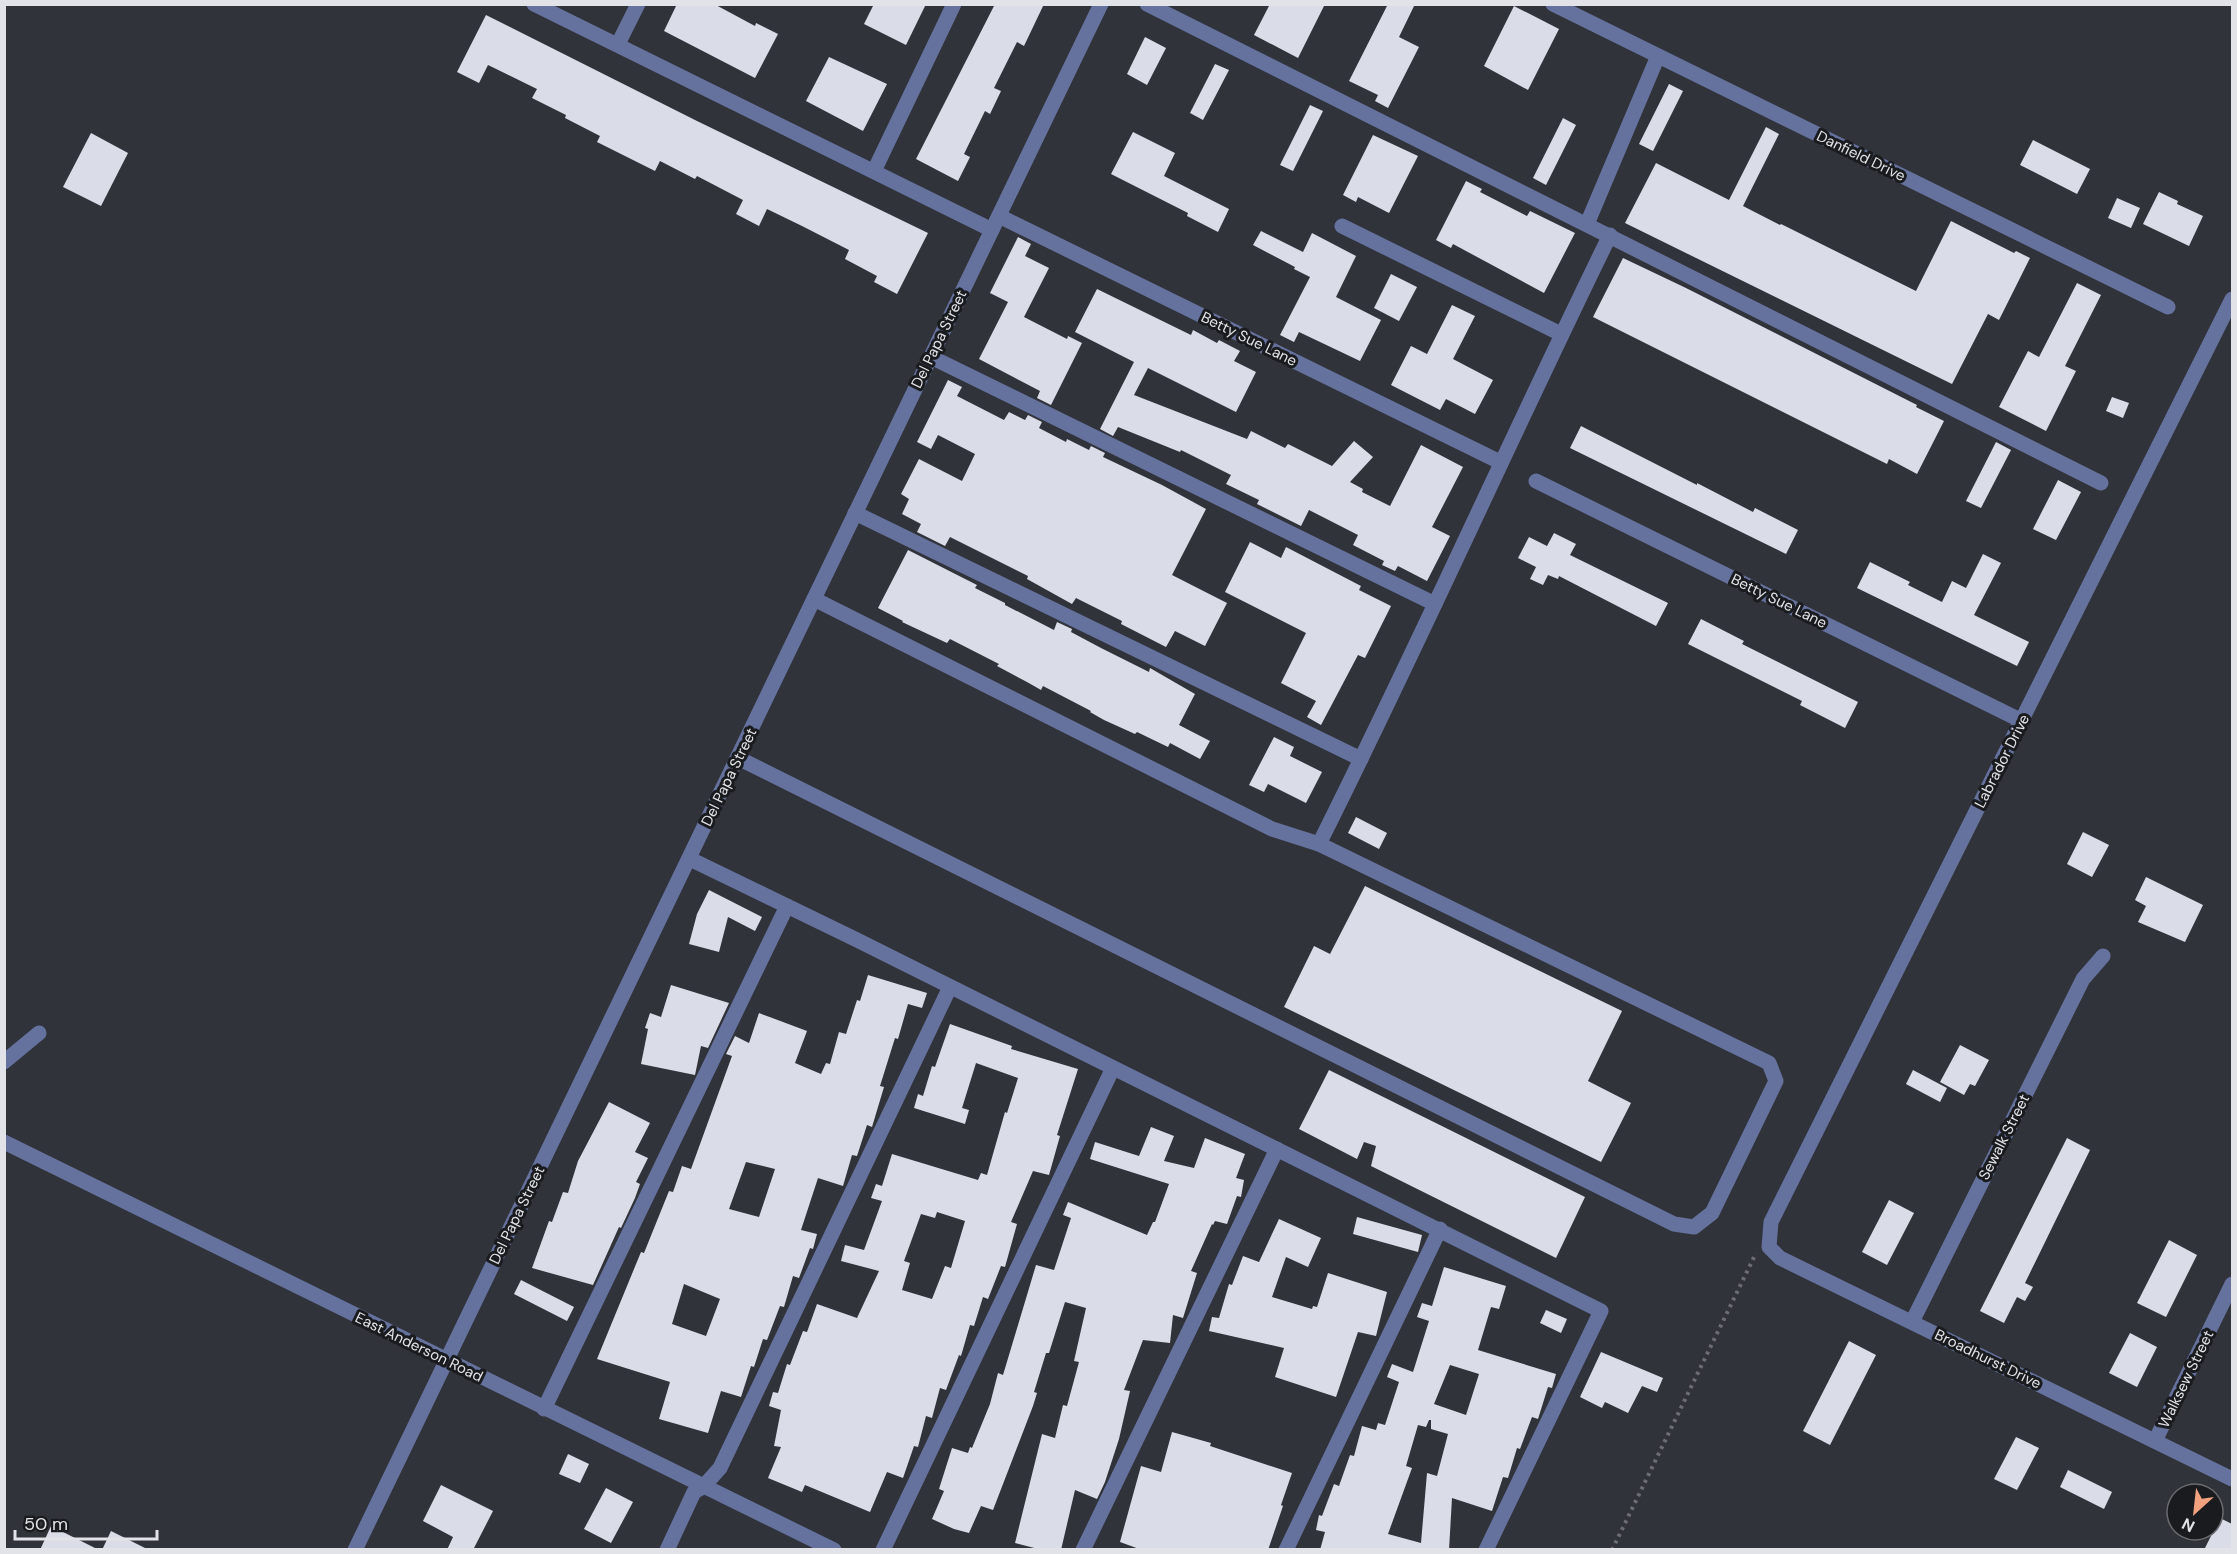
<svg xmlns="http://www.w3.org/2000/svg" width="2237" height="1554" viewBox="0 0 2237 1554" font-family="'DM Sans',sans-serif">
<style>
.building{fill:#dadde7;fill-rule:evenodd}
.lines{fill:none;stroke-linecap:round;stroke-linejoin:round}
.path{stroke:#6c6d74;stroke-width:4;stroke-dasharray:3 4.5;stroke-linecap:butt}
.minor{stroke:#65729d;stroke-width:15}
.labels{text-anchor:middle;stroke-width:6;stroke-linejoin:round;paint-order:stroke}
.street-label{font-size:15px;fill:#e2e3e8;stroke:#1a1b1e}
</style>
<rect width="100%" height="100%" fill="#31333b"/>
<g class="building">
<polygon points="677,4 714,4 755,26 756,23 778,34 755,78 664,31"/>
<polygon points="874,4 926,4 906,45 864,24"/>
<polygon points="995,4 1044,4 1024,46 1017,42 994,88 1001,91 990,114 985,111 964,154 970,157 958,181 916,159"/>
<polygon points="1270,4 1325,4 1298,58 1254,35"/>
<polygon points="1388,4 1415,4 1399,37 1419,47 1388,108 1375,101 1378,95 1349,81"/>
<polygon points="1514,6 1559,29 1528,90 1484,66"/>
<polygon points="486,15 697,121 928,233 897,294 874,282 877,276 845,259 849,250 802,226 767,209 759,226 736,214 743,200 697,176 695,179 660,161 655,171 597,142 600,136 565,118 566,115 532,98 537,89 488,65 479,83 457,72"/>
<polygon points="1145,37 1166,48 1147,85 1127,74"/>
<polygon points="829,57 887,84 863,131 806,101"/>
<polygon points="1215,64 1229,70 1203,120 1190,113"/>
<polygon points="1669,84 1683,91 1653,151 1639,144"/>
<polygon points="1310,105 1323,111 1293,171 1280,165"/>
<polygon points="1563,118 1576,125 1546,185 1533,178"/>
<polygon points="1766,127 1779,134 1743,206 1780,225 1781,224 1916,291 1951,221 2014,253 2016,251 2030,258 1999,320 1988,314 1952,384 1625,223 1656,163 1729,200"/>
<polygon points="1133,132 1175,153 1164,176 1229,209 1218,232 1187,216 1188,213 1111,174"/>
<polygon points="91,133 128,153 101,206 63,187"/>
<polygon points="1373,135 1418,156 1389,213 1358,197 1356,202 1343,195"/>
<polygon points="2033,140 2090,169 2077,194 2020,165"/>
<polygon points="1466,181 1482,189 1480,192 1527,216 1530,211 1575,233 1544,293 1453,244 1451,248 1436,240"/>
<polygon points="2159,192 2178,201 2177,204 2203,216 2189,246 2143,224"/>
<polygon points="2117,198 2140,208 2131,228 2108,218"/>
<polygon points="1261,231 1303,252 1312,233 1356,256 1336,297 1381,320 1360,361 1299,332 1294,342 1280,335 1310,277 1294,269 1295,267 1253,245"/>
<polygon points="1018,237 1031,244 1025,256 1049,268 1024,317 1067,339 1068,336 1082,343 1051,405 1037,398 1040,391 979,359 1008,302 990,293"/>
<polygon points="1623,258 1686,288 1917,405 1916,407 1944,421 1917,474 1889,459 1887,464 1593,317"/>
<polygon points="1391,274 1417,287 1399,321 1374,308"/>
<polygon points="2077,283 2101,295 2065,366 2076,371 2046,431 1999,407 2028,351 2039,357"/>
<polygon points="1097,289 1191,335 1193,330 1217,343 1219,340 1240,351 1234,361 1256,372 1236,412 1148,368 1134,395 1247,439 1251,431 1285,448 1288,444 1332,466 1354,441 1373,457 1350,482 1363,489 1362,492 1390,506 1421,445 1463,467 1432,527 1450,536 1427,581 1398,566 1395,571 1382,565 1384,561 1353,545 1358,535 1309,510 1301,526 1257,504 1259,500 1226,484 1231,475 1181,450 1180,452 1118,427 1113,436 1100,429 1134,362 1075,332"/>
<polygon points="1452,305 1475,316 1453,359 1493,380 1475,414 1446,399 1440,410 1391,385 1411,346 1427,354"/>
<polygon points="948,380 962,387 957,396 1004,420 1009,412 1025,420 1028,415 1042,422 1039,428 1066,442 1067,439 1089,450 1091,446 1105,453 1103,457 1162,485 1206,509 1172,575 1227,603 1205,646 1175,631 1166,647 1121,624 1122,621 1076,598 1072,604 1027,579 1028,576 950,537 945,546 917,532 921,524 902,514 909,499 901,494 919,459 962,481 975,454 938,435 931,449 917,442"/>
<polygon points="2112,397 2129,403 2123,418 2106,411"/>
<polygon points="1581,426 1697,485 1697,483 1753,512 1755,508 1798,530 1786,554 1570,448"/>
<polygon points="1996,442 2011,450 1981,508 1966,501"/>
<polygon points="2058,480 2081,492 2056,540 2033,529"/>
<polygon points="1554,533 1576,544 1570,555 1668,603 1656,626 1559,576 1558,579 1548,575 1543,585 1530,579 1536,567 1518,558 1529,537 1547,546"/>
<polygon points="1250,542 1281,558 1286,547 1361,586 1359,590 1391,606 1365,658 1358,655 1321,725 1307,717 1316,701 1281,683 1306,633 1225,592"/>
<polygon points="908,550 977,585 975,588 1005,603 1005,605 1054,630 1057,622 1072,629 1071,632 1101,648 1149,672 1150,668 1195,694 1179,725 1210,741 1200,759 1170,743 1168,747 1137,732 1135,734 1104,720 1090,712 1091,711 1043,686 1041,690 1027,682 997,666 999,664 950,639 947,643 902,622 903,621 878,608"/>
<polygon points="1983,554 2001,563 1974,615 2029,642 2017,666 1857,588 1870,562 1910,582 1908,585 1942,602 1952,581 1966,588"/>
<polygon points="1701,619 1744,641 1742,644 1858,702 1845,728 1800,705 1802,701 1688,644"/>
<polygon points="1274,737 1294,747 1290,756 1322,772 1306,803 1268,784 1264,792 1249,785"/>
<polygon points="1356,817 1387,833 1379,849 1348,833"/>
<polygon points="2083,832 2109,845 2092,877 2067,864"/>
<polygon points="2146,877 2203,905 2185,942 2138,922 2146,906 2135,900"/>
<polygon points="1365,886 1622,1011 1588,1081 1631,1103 1601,1162 1284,1007 1314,946 1330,954"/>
<polygon points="709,890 762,917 755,931 728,917 719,952 689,944 697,914"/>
<path d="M868,975L927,993L922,1008L908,1004L898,1039L895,1038L880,1086L884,1087L872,1127L867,1125L857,1156L852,1155L843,1186L818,1178L801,1230L817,1234L813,1249L810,1248L799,1278L793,1276L784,1307L780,1306L767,1340L763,1339L754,1367L751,1366L741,1397L721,1391L708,1433L659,1419L670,1382L597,1359L641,1252L644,1253L669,1191L673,1192L682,1166L691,1169L732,1056L726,1054L735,1036L749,1043L759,1013L807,1031L795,1063L821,1074L826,1063L830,1064L839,1032L846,1034L857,1000L860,1001ZM746,1162L775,1169L759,1217L729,1209ZM684,1284L720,1299L706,1336L672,1324Z"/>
<polygon points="671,985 729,1003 708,1048 701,1046 695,1075 641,1064 648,1029 645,1028 650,1013 661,1017"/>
<path d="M950,1024L1012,1046L1011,1049L1078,1069L1057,1135L1060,1136L1049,1175L1033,1171L1011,1222L1017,1224L1005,1267L1001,1266L988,1299L983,1297L974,1326L970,1325L961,1356L959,1355L946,1390L940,1388L932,1418L926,1416L918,1447L914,1446L903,1478L887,1472L870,1512L805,1485L802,1492L768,1478L781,1447L774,1446L781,1410L769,1406L773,1392L778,1393L787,1364L790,1365L803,1331L807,1332L817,1304L857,1318L879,1271L841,1261L845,1245L864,1250L882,1201L871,1198L876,1184L882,1186L892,1154L978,1180L981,1173L987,1175L1005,1112L1007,1113L1018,1078L976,1063L962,1108L969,1110L965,1124L914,1108L918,1094L923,1096L932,1066L935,1067ZM937,1212L965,1221L951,1268L945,1266L932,1299L902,1290L910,1263L904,1261L921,1214L935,1218Z"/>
<polygon points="1960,1045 1989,1060 1975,1086 1970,1084 1964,1095 1940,1082"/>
<polygon points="1329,1070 1585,1197 1556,1258 1371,1166 1376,1146 1364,1142 1357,1159 1299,1129"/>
<polygon points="1913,1070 1947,1088 1940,1102 1906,1084"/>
<polygon points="609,1102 650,1123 635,1152 648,1158 636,1182 640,1184 635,1198 621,1228 619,1227 593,1285 532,1268 549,1221 552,1222 563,1192 568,1193 578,1161"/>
<polygon points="1151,1127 1174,1136 1164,1161 1194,1168 1205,1138 1245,1154 1236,1178 1244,1180 1241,1197 1237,1196 1227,1224 1215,1221 1213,1225 1212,1224 1191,1271 1197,1273 1183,1318 1173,1315 1170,1343 1143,1340 1124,1390 1130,1391 1119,1439 1105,1482 1097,1499 1075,1490 1061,1550 1042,1550 1015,1543 1042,1434 1055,1438 1063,1405 1067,1406 1079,1362 1074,1361 1086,1308 1065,1302 1049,1353 1046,1353 1034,1392 1037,1393 1033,1406 993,1510 981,1506 969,1533 954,1529 932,1519 944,1491 939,1489 952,1448 968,1453 970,1447 972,1448 990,1404 998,1373 1003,1375 1036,1265 1054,1270 1071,1218 1063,1215 1068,1202 1147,1235 1153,1222 1155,1222 1169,1184 1090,1159 1095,1142 1139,1156"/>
<polygon points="2067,1138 2090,1150 2025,1283 2033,1287 2025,1301 2017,1297 2004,1323 1980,1311"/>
<polygon points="1889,1200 1914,1213 1887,1265 1862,1252"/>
<polygon points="1357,1217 1422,1235 1418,1252 1353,1234"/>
<polygon points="1279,1219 1321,1238 1308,1267 1286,1257 1272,1297 1312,1309 1313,1306 1317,1307 1328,1273 1387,1292 1376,1336 1358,1332 1336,1397 1275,1377 1284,1348 1209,1331 1212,1317 1219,1318 1229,1284 1232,1285 1243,1256 1259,1262"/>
<polygon points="2169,1240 2197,1255 2166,1317 2137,1303"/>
<path d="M1444,1267L1506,1286L1499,1309L1491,1307L1478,1350L1556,1374L1552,1388L1548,1387L1538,1419L1532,1417L1520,1449L1517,1448L1508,1478L1503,1477L1492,1511L1452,1498L1449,1550H1320L1325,1532L1316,1530L1319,1515L1322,1516L1334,1484L1339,1486L1350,1455L1354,1456L1362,1426L1376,1430L1378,1423L1385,1425L1399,1382L1387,1377L1392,1364L1413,1372L1429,1321L1417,1317L1422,1303L1432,1306ZM1450,1365L1479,1374L1466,1415L1434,1404ZM1429,1420H1431V1429L1448,1434L1437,1476L1427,1473L1421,1543L1388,1534L1412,1468L1406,1466L1418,1425L1426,1427Z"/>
<polygon points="521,1280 574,1307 567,1321 514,1294"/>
<polygon points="1546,1310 1567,1319 1561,1333 1540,1323"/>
<polygon points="2130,1333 2157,1347 2137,1387 2109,1373"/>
<polygon points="1849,1341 1876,1355 1830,1445 1803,1431"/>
<polygon points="1601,1352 1663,1378 1657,1392 1642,1386 1628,1413 1605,1402 1602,1408 1580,1397"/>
<polygon points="1172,1432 1211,1443 1210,1446 1292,1473 1281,1505 1283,1506 1268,1550 1142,1550 1120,1542 1141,1466 1161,1472"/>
<polygon points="2016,1437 2039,1448 2017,1490 1994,1479"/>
<polygon points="568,1454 589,1464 580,1483 559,1474"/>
<polygon points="2068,1470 2112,1492 2104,1509 2060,1487"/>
<polygon points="441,1485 493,1511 473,1550 447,1550 453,1537 423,1521"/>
<polygon points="606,1488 633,1502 611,1543 584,1529"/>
<polygon points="2220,1518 2232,1524 2232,1550 2204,1550"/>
<polygon points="51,1526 99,1550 40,1550"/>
<polygon points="111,1531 149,1550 102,1550"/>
</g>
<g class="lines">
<polyline class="path" points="1612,1550 1756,1253"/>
<g class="minor">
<polyline points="534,4 992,230"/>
<polyline points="1147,4 2101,483"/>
<polyline points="1553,4 2168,307"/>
<polyline points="618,44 638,4"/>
<polyline points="874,171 954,4"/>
<polyline points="999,216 1500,462"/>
<polyline points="1587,224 1658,56"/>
<polyline points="1342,226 1561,334"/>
<polyline points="2232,299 1771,1222 1769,1247 1780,1258 2232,1479"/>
<polyline points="931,357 1435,604"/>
<polyline points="1536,481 2022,721"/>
<polyline points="855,513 1361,759"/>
<polyline points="738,758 1674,1224 1694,1227 1712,1213 1776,1081 1769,1063 1319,844 1272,829 814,599"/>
<path d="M1319,844C1420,643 1511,437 1610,235"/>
<polyline points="690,859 855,939 1601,1311 1486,1550"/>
<polyline points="4,1062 39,1033"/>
<polyline points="4,1142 834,1550"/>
<polyline points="1912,1322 2083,979 2103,956"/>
<polyline points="544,1409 787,906"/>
<polyline points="2155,1441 2232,1284"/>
<polyline points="355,1550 1101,4"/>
<polyline points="667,1550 694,1492 703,1487 720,1468 950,987"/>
<polyline points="883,1550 1113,1068"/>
<polyline points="1083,1550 1277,1149"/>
<polyline points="1286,1550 1440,1229"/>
</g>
</g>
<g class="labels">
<g class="street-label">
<text transform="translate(1861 156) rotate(26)" y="5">Danfield Drive</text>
<text transform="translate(939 339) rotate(-64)" y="5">Del Papa Street</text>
<text transform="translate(1249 339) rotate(26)" y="5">Betty Sue Lane</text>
<text transform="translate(1779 601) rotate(26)" y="5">Betty Sue Lane</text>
<text transform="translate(2002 761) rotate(-63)" y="5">Labrador Drive</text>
<text transform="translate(729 777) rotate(-64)" y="5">Del Papa Street</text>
<text transform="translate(2004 1137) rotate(-63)" y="5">Sewalk Street</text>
<text transform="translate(517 1215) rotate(-64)" y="5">Del Papa Street</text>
<text transform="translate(419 1347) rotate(26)" y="5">East Anderson Road</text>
<text transform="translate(1988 1359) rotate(26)" y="5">Broadhurst Drive</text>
<text transform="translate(2186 1379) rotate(-64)" y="5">Walksew Street</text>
</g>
</g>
<rect width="2237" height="1554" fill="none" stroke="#e2e3e8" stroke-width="12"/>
<g transform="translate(2195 1512) rotate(207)"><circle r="28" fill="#1a1b1e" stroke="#6a6b6f" stroke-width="1.5"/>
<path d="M0-4.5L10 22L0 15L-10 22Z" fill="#f1a17d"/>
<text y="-9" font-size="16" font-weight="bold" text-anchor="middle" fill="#e2e3e8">N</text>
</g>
<path d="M15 1530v9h142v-9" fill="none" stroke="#e2e3e8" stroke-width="3"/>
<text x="24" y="1530" font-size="18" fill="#e2e3e8" stroke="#1a1b1e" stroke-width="4.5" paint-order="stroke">50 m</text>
</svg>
